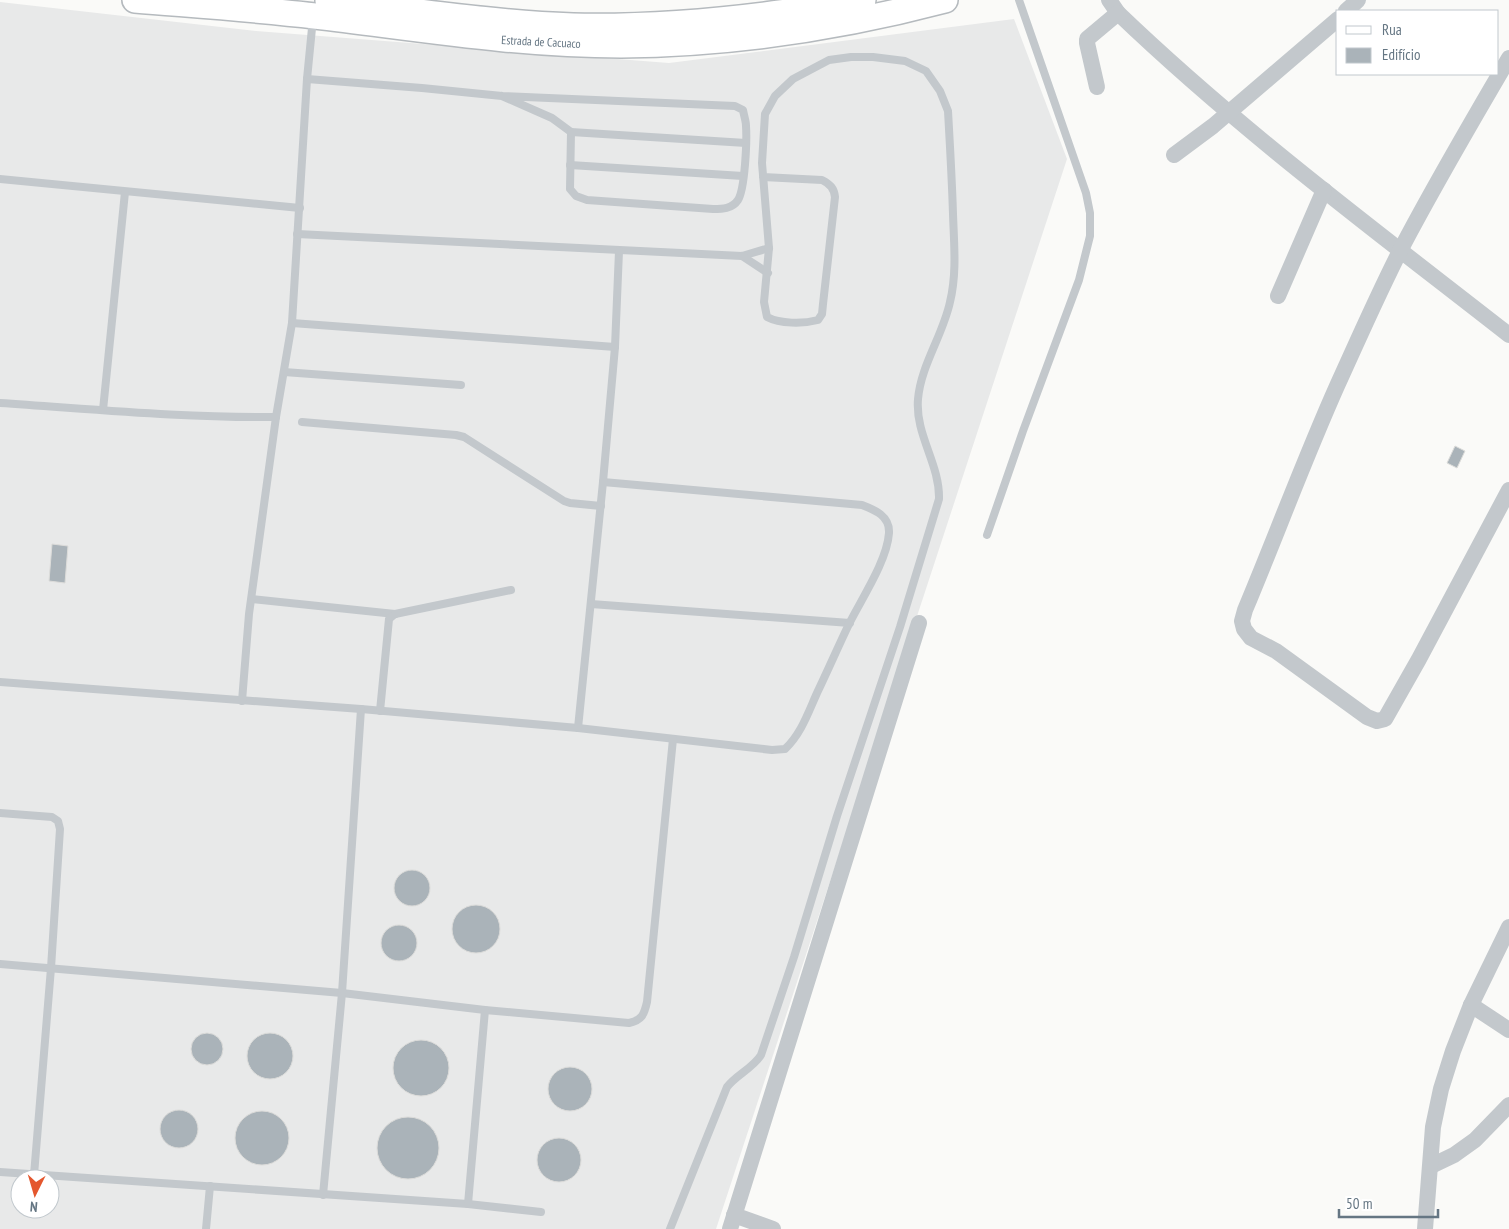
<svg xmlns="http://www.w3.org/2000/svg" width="1509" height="1229" viewBox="0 0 1509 1229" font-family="'PT Sans Narrow',sans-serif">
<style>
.built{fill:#e8e9e9;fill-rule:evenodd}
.building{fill:#aab3b9;stroke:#dcdcda}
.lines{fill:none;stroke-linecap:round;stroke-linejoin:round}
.primary-casing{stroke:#b5babe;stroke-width:28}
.service{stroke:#c3c8cc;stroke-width:8}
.minor{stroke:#c3c8cc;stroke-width:16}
.primary{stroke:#fff;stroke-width:25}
.labels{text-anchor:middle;stroke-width:5;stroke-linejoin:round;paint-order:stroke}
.street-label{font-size:12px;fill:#657683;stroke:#fff}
</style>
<rect width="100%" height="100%" fill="#fafaf8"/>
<path class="built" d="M0,2L256,31L669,63L1014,19L1067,159L716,1229H0ZM20,1179H50V1209H20Z"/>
<g class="building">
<polygon points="1455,446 1465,451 1457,468 1447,463"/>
<polygon points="52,544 68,546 65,583 49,581"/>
<circle cx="412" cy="888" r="18"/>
<circle cx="476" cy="929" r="24"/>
<circle cx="399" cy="943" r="18"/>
<circle cx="207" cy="1049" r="16"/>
<circle cx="270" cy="1056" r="23"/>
<circle cx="421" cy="1068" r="28"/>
<circle cx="570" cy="1089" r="22"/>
<circle cx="179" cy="1129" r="19"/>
<circle cx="262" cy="1138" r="27"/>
<circle cx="408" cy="1148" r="31"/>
<circle cx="559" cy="1160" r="22"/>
</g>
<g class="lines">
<g class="primary-casing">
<g id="primary">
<path d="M135,0C195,5 255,9 315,16C417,28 517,45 621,45C731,44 839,28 945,0"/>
<path d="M328,1C409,10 491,23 573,26C670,28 767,17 863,0"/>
</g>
</g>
<g class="service">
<path d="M307,79L422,88L502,96L735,106L743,110C744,116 746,121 746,126C747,141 745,189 738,200C732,209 722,209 713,209L587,200L576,196L570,189L571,132L552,118L502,96"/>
<polyline points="571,132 746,143"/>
<polyline points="570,165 743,176"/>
<polyline points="0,179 300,208"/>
<polyline points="297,234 742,256 769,248"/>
<polyline points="742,256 768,273"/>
<polyline points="292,323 615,347"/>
<polyline points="284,372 461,385"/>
<path d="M0,403C92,409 184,418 276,417"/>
<polyline points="103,410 125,192"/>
<polyline points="302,422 456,435 464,437 564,501 570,503 601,506"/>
<polyline points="987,535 1023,431 1079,280 1090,236 1090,213 1086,193 1019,0"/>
<polyline points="252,599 395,614"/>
<polyline points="591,604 850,623"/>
<path d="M0,682L361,709L578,728L772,750L785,749C801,734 808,713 817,693C828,670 838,647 849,624C862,598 887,561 889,533C890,516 875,510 862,505L603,482"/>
<polyline points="242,701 249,614 276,417 292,323 307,79 313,18"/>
<polyline points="380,711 389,619 395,614 511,590"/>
<polyline points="578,728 603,482 615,347 619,251"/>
<polyline points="0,813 52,817 58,821 60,829 51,968 34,1175"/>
<path d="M0,964L342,993L485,1010L629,1023C642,1020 644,1015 647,1002L673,739"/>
<polyline points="0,1172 468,1204 541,1212"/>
<polyline points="323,1195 342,993 361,709"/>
<polyline points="468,1204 485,1010"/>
<polyline points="206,1229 210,1186"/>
<path d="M670,1229L727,1087C736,1075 753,1068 761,1055L794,957L837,816L900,627L939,499C940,464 915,435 918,399C921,365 943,335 950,302C957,273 954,244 953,214C952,180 950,146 948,111L940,91L926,71L905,61L873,57H851L829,60L793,79L775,96L765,114L762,163L769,248L764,302L767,317C780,324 803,324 818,320L822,314L823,304L835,197C834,188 830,184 822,180L763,177"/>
</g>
<g class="minor">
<path d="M1109,0L1118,13C1240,130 1376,231 1509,335"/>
<polyline points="1346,11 1358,0"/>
<path d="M1509,58C1472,121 1435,184 1401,249C1378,294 1358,340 1337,386C1304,460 1276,536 1245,610L1242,621L1244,629L1251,638L1276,651L1367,717L1377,721L1385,719L1419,659L1509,490"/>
<polyline points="1097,87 1087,43 1087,39 1118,13"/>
<polyline points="1174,155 1213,126 1338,19"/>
<polyline points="1278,296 1324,190"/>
<polyline points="1471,1005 1509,1030"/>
<polyline points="1431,1166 1454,1155 1475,1140 1509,1105"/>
<polyline points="734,1215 773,1229"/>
<polyline points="730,1229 919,623"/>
<polyline points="1425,1229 1433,1127 1441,1089 1453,1051 1471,1005 1509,927"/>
</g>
<use href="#primary" class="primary"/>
</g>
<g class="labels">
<g class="street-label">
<text transform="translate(541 42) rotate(3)" y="4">Estrada de Cacuaco</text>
</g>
</g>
<rect x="1336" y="10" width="162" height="65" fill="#ffffff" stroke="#c1c8cd"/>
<rect x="1346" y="26" width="25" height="8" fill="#ffffff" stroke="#c1c8cd"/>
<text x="1382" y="35" font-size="15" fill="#657683">Rua</text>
<rect x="1346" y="48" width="25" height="15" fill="#aab3b9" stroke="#c1c8cd"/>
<text x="1382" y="60" font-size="15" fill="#657683">Edifício</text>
<g transform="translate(35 1194) rotate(185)"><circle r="24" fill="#ffffff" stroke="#c1c8cd"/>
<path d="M0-4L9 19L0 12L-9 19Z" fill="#e4572e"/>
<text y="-8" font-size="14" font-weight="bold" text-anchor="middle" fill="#657683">N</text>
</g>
<path d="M1339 1209v8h99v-8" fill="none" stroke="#657683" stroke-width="2.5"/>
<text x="1346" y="1209" font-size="15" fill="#657683" stroke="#ffffff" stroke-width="4" paint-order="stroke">50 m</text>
</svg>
